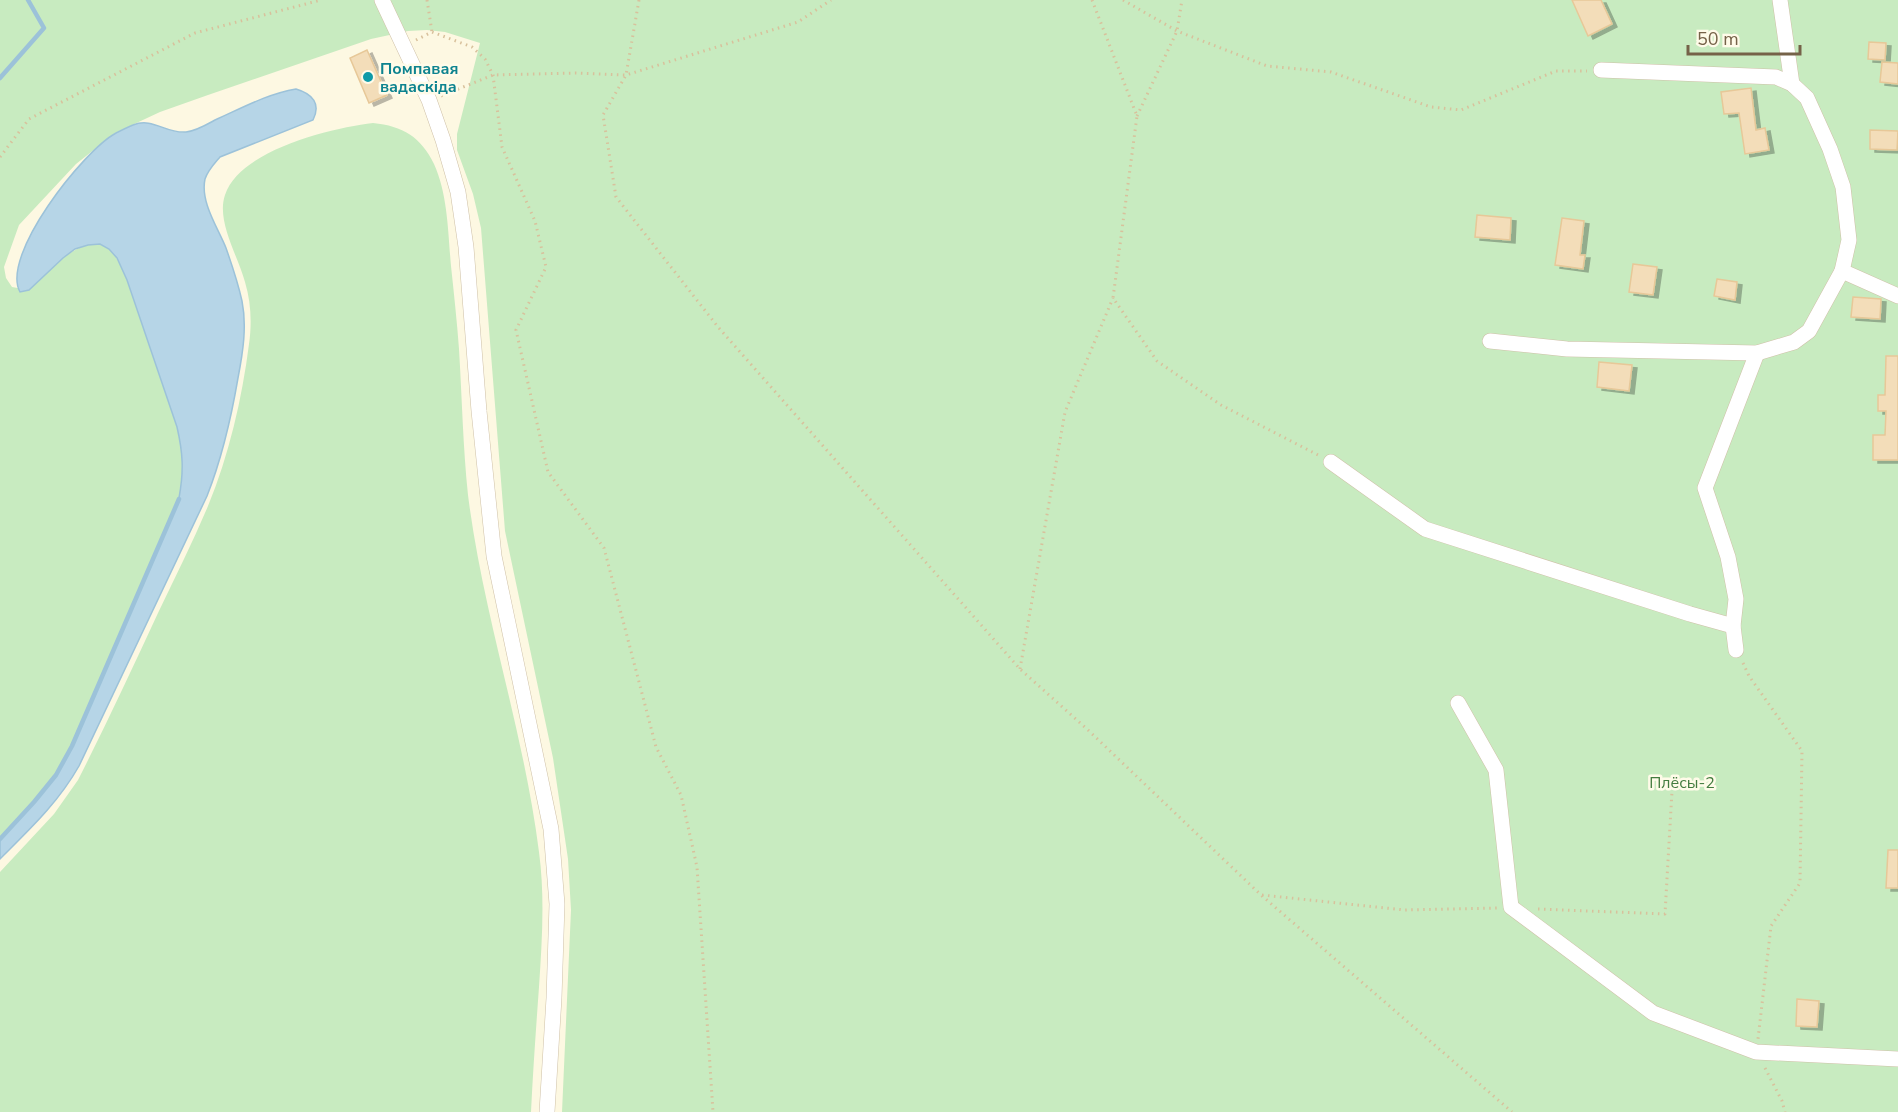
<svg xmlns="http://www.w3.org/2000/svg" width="1898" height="1112" viewBox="0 0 1898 1112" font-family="'Nunito Sans',sans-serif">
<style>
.green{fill:#c8ebc0}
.water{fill:#b6d5e7;stroke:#9cc2d9;stroke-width:1.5}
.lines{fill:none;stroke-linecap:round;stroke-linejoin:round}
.stream{stroke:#9cc2d9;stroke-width:4.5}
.building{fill:#f3ddb9;stroke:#e7c898;stroke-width:1.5;filter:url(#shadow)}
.minor-casing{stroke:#cfc1a8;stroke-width:16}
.path{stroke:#d8c19c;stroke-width:3;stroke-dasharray:1.5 4.5;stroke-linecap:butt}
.minor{stroke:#fff;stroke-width:15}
.culture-dot{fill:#0f9aa8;stroke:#fffbe9;stroke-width:2}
.labels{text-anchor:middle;stroke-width:5;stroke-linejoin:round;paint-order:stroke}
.culture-label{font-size:16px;font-weight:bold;fill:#0d838f;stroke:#fffbe9;text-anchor:start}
.park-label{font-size:16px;fill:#437c3f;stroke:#fffbe9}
</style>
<defs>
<filter id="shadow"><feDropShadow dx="5" dy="3" stdDeviation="0" flood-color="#0004"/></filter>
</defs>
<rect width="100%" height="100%" fill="#fdf8e2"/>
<g class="green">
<path d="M0,0H1898V1112H562L571,910L568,859L553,758L505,531L481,228L473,194L457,150V134L480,43L445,32L427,30L408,31L371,39L208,95L160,112L115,133L76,164L19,225L4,267L6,278L12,287L29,290C46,274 86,226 111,251C119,259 122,270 127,280L177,427C183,453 184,471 179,498L72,746L56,775L34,802L0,839Z"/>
<path d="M373,123C403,126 421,137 434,164C448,195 448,233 451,266C454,294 457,322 459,349C462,398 463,447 468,495C483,615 524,732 539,852C545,897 542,942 539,987C536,1029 533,1070 531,1112H0V872L54,814L78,780C106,725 132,669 158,613C175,577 193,542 208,506C229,455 242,399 249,344C252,323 251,302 245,282C238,256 216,221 225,195C240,150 331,128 373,123Z"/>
</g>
<path class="water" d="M296,89C313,94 321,104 313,120L220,157C214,164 208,170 205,179C200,202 218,228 226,248C232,265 238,283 242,301C247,326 243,352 238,378C231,419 222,458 207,496L79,766C58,803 30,829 0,859V839L34,802L56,775L72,746L179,498C184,471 183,453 177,427L127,280L117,258L109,249L100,244L88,245L75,249L63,258L29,290L20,292C0,256 83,151 116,133C122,130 128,127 133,125C153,117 166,134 186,132C196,131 206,125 215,120C242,108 267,94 296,89Z"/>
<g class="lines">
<g class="stream">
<polyline points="0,78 44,28 28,0"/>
<polyline points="0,839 34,802 56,775 72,746 179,499"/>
</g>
</g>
<g class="building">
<polygon points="1572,0 1601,0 1612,24 1588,36"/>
<polygon points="1869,42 1886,43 1885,60 1868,59"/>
<polygon points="367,50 387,95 369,103 350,58"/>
<polygon points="1882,62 1898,63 1898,84 1880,82"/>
<polygon points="1751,88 1756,130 1765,128 1769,150 1745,154 1739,113 1724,114 1721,92"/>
<polygon points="1870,130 1898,131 1897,150 1870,149"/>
<polygon points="1477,215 1511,218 1510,240 1475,237"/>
<polygon points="1562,218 1584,221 1580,255 1585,255 1583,269 1555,265"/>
<polygon points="1633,264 1657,267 1653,295 1629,292"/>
<polygon points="1717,279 1737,282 1735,300 1714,296"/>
<polygon points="1853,297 1881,299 1880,319 1851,317"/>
<polygon points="1886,356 1898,356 1898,460 1873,460 1873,435 1885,435 1886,411 1878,411 1878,395 1885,395"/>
<polygon points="1599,362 1632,365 1629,391 1597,387"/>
<polygon points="1888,850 1898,850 1898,888 1886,888"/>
<polygon points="1797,999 1819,1001 1817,1027 1796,1026"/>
</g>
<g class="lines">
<g class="minor-casing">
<g id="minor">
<polyline points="382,0 429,100 443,140 458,192 466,247 479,411 494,556 551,829 557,904 554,998 547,1112"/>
<polyline points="1780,0 1792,84"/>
<polyline points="1601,70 1776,77 1792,84 1807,98 1830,149 1843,187 1849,240 1842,271 1898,296"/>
<polyline points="1490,341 1567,349 1757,353 1794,342 1809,331 1842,271"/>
<polyline points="1331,462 1425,529 1690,614 1733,626"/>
<polyline points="1736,650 1733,626 1736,599 1728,557 1705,488 1757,353"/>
<polyline points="1458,703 1496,770 1511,907 1653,1013 1756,1052 1898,1059"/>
</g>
</g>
<g class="path">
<polyline points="427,0 432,32"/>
<polyline points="639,0 626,75 603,115 616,197 718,327 1020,669 1088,730 1261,895 1512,1112"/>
<polyline points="1092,0 1137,116 1113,298 1157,361 1221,405 1320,456"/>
<polyline points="1123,0 1177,31 1267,66 1331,72 1431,107 1461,110 1556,71 1587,71"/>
<polyline points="416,40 432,32 472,47 485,59 493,75 502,147 535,221 546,267 516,330 548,472 604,548 656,747 681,795 697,867 713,1112"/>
<polyline points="441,96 493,75 576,73 626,75 798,22 831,0"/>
<polyline points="1137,116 1177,31 1182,0"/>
<polyline points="0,157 29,119 195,33 321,0"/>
<polyline points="1743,663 1749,676 1802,751 1800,883 1771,926 1758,1039"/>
<polyline points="1020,669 1065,412 1113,298"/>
<polyline points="1262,895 1405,910 1498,908"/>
<polyline points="1538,909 1665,914 1672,791"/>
<polyline points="1765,1068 1782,1101 1785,1112"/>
</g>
<use href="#minor" class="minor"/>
</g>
<circle class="culture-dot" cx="368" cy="77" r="6"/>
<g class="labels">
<g class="culture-label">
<text x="380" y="74">Помпавая<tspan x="380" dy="18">вадаскіда</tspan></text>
</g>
<g class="park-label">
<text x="1682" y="788">Плёсы-2</text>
</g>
</g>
<path d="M1688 45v9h112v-9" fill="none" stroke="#756248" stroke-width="3"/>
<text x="1697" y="45" font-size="18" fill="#756248" stroke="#fffbe9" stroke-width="4.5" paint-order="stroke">50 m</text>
</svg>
